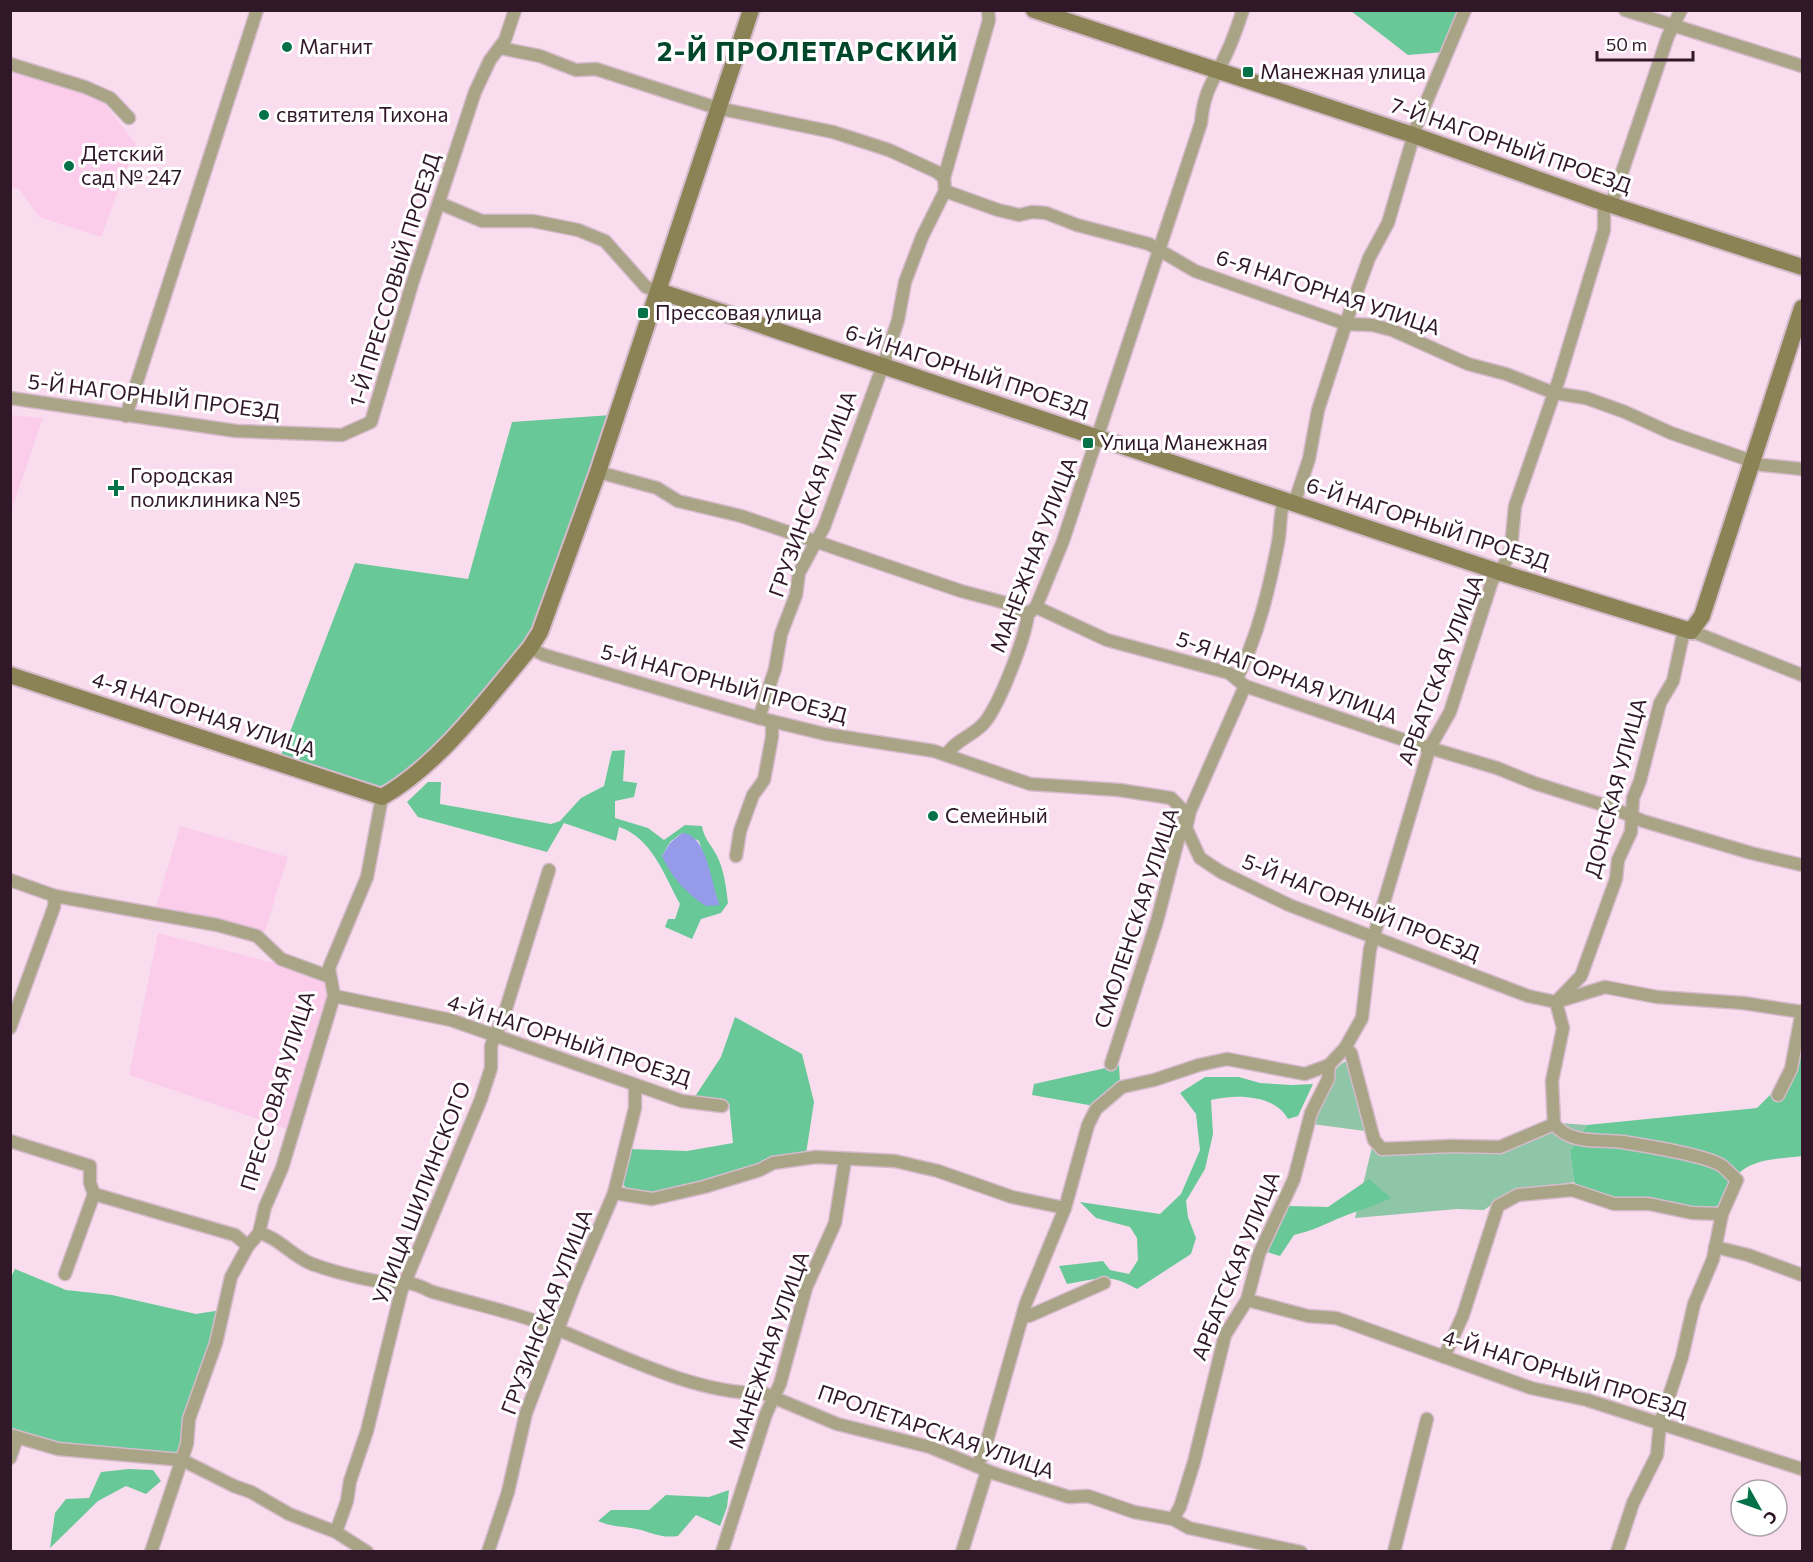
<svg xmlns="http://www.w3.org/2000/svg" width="1813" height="1562" viewBox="0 0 1813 1562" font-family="Commissioner,sans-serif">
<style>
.built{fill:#fbcdea}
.green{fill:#8fc6a8}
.forest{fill:#69c898;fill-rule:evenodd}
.water{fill:#959ae9}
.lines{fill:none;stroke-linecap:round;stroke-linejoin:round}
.street-casing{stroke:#d5bacb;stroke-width:15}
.secondary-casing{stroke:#d5bacb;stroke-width:20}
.street{stroke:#a8a485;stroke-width:12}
.secondary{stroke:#8b8355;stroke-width:16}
.poi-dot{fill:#057149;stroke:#fff;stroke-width:2}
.labels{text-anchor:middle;stroke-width:6;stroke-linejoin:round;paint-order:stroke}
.poi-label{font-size:21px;fill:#301829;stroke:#fff;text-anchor:start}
.street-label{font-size:21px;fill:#301829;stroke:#fff}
.district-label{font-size:27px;font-weight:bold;letter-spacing:1.5px;fill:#00462b;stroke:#fff}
</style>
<rect width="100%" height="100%" fill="#f9ddee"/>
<g class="built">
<polygon points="11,71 102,100 136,144 101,237 39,217 19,189 11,187"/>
<polygon points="11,415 43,418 11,511 10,415"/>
<polygon points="180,826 288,857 264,934 155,910"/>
<polygon points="158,933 309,972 326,983 327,995 287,1129 129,1075"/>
</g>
<g class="green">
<path d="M1347,1061L1361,1099L1365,1131L1312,1124C1318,1108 1330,1065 1347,1061Z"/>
<polygon points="1559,1123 1587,1125 1570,1151 1574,1182 1506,1195 1484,1210 1457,1209 1355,1218 1372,1147 1451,1148 1476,1153 1500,1151"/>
</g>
<g class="forest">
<polygon points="1351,11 1460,11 1444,52 1408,55"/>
<path d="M611,415L536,626C512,664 433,764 393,782C384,786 376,787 367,787L280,758L355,563L468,579L512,422Z"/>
<path d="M625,750L623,781L637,783L634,797L615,801V818L648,828L664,840L685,825L702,826C704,839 711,844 717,856C724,870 726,886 728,903L721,913L701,919L692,939L665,927L668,919H675L680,904C664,875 652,838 619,827L616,841L564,823L547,852L418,817L407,802L428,782H441L440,804L551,824L560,821L581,798L604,786L612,751ZM682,833L699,841L719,905L662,856L670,842Z"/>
<polygon points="735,1017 802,1054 814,1102 806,1154 652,1194 626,1188 622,1183 630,1149 687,1151 733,1143 729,1103 694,1098 721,1057"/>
<path d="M1802,1018V1156C1780,1159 1749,1158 1734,1179C1728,1186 1726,1202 1717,1206C1701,1213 1604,1202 1588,1194C1583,1191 1578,1186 1574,1182L1570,1151L1587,1125L1757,1108L1778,1087L1798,1023Z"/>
<polygon points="1119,1065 1120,1083 1102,1095 1094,1106 1032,1095 1034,1084"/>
<path d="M1205,1077H1239L1260,1083L1292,1085L1313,1084L1298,1116L1288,1119C1274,1094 1235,1094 1211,1100L1213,1134L1205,1169L1186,1201L1188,1217L1196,1238L1191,1254L1137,1289C1108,1272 1098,1279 1067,1284L1059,1266L1103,1261L1110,1270L1129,1274L1138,1260L1137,1238L1130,1227L1096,1218L1080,1202L1160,1214L1181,1194L1200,1150L1196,1114L1180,1093Z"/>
<path d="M1369,1179L1391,1198C1375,1206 1359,1210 1342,1217C1325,1224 1312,1231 1294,1235L1280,1256L1267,1252L1289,1206L1328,1207Z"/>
<polygon points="15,1269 66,1290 112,1295 196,1314 221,1310 213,1341 184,1418 180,1451 173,1456 59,1445 11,1430 10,1279"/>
<polygon points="129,1469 153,1470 161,1481 146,1494 126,1486 98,1501 50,1548 55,1513 66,1499 89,1498 101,1472"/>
<path d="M729,1490L727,1507L720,1526L696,1515L678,1536C662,1538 655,1534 641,1530C626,1526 614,1528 598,1521L611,1510H649L666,1495L709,1497Z"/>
</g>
<path class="water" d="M682,833C708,834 711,886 720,905L706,906C685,892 673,879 662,856L670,843Z"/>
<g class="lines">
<g class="street-casing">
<g id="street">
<polyline points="1625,10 1802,66"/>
<polyline points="500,48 540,56 576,70 596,69 717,108 833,132 889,150 937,172 944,178"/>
<polyline points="10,64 85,87 110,98 129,118"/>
<polyline points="945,191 998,210 1019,215 1032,212 1046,213 1077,225 1149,244 1195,271 1346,324 1372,325 1392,330 1468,364 1506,374 1554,393 1586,398 1625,412 1671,433 1743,458 1753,464 1802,469"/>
<polyline points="439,203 482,221 533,221 578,230 605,241 646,287 659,291"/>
<polyline points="1611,205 1668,36 1681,10"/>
<polyline points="10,398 236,431 342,435 371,422 412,284 475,92 490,60 505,40 515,10"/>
<polyline points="126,416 257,10"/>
<polyline points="598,472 657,488 678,501 741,516 961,591 1006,603 1028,614"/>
<polyline points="1294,504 1309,459 1318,410 1350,311 1369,258 1388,223 1417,124 1465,10"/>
<polyline points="1036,607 1107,640 1229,673 1245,686 1413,743 1497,768 1534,783 1610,807 1643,821 1751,853 1802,865"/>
<polyline points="1691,631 1802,675"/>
<polyline points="530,648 544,655 759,718 825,734 934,751 1030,784 1119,790 1171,798 1183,810 1186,828 1200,858 1221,872 1289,905 1528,996 1556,1002 1605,987 1657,997 1743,1003 1802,1012"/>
<path d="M1237,678C1258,636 1269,589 1278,543C1281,529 1279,515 1284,501"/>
<polyline points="759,718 775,669 781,634 796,595 799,573 824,527 886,357 898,320 905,282 922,237 945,191 944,178 989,20 988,10"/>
<path d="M947,755C953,741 975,735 985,722C1000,703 1025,639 1028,614L1036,607L1063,541L1201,123C1204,88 1215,80 1228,50C1234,37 1238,24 1243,10"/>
<polyline points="736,856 740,831 753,795 764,780 772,737 772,721"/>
<polyline points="10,880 55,896 217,925 257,936 281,959 330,977"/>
<polyline points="334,996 451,1020 682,1101 722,1106"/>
<polyline points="10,1028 54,907 55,896"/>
<polyline points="1345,1048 1351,1053 1374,1140 1382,1149 1451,1146 1500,1147 1554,1124"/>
<polyline points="1111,1064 1157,921 1178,840 1186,828 1190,811 1245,686"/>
<polyline points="1778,1095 1791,1069 1802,1011"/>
<path d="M1554,1124C1571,1145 1599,1139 1623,1142C1646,1146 1700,1154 1719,1164C1726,1168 1731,1175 1737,1180L1722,1214L1713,1259L1694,1304L1682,1357L1660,1423L1657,1455L1633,1503L1617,1552"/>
<polyline points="1554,1124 1552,1081 1563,1028 1556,1002 1581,976 1616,879 1618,860 1631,832 1633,798 1640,781 1660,703 1673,681 1684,630"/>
<polyline points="10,1141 90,1166 90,1183 94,1194 235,1235 248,1246"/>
<polyline points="614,1193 652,1199 704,1187 760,1170 773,1163 816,1157 895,1161 938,1171 1012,1197 1065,1208"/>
<path d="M259,1233C278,1237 293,1257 312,1264C331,1271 355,1277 376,1281C400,1285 406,1278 430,1291C469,1303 511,1311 549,1326C612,1351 695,1395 763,1393L837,1424L930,1447L993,1473L1069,1497L1088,1496L1134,1512L1173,1519L1189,1528L1301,1552"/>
<polyline points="1715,1247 1748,1255 1802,1275"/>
<polyline points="65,1274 94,1194"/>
<polyline points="1247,1300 1308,1316 1336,1318 1531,1388 1587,1400 1802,1469"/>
<polyline points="1023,1314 1029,1316 1104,1283"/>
<polyline points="1444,1357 1463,1315 1498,1206 1518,1195 1572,1190 1614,1204 1649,1204 1692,1213 1722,1214"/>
<polyline points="10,1435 58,1449 182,1460 234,1486 251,1492 289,1514 336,1532 367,1552"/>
<polyline points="10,1458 17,1438"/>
<polyline points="976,1466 983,1455 1026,1303 1065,1208 1088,1125 1096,1109 1122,1087 1154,1080 1199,1065 1227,1059 1305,1074 1329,1065 1345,1048 1362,1018 1370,949 1430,747 1450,712 1492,581 1505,563 1511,548 1515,506 1559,379 1604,230 1604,203"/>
<polyline points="1173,1519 1180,1507 1194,1462 1225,1335 1247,1300 1259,1254 1294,1179 1311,1113 1328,1079 1329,1065"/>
<polyline points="336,1532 347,1501 350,1481 367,1431 401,1292 481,1099 491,1068 491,1046 505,1012 549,870"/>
<polyline points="151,1552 187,1444 189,1419 216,1343 231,1277 248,1246 259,1233 265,1207 282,1168 334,996 329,968 367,877 382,797"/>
<polyline points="488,1552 508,1492 526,1413 574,1287 614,1193 635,1108 635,1086"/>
<polyline points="722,1552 766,1414 780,1384 806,1288 835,1223 845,1160"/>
<polyline points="962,1552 987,1471"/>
<polyline points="1394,1552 1427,1419"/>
</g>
</g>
<g class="secondary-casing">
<g id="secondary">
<polyline points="1034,10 1413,135 1599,201 1802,267"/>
<polyline points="659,291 1499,572 1691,631 1702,616 1802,308"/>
<path d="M10,675L382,797C439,765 488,698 530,648L540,632L598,472L751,10"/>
</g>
</g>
<use href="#street" class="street"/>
<use href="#secondary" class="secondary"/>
</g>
<g class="poi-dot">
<circle cx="287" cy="47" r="6"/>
<rect x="1242" y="66" width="12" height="12" rx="3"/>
<circle cx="264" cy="115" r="6"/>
<circle cx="69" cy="166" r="6"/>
<rect x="637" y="307" width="12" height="12" rx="3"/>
<rect x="1082" y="437" width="12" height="12" rx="3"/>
<path d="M113 479h6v6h6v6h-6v6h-6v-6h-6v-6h6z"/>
<circle cx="933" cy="816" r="6"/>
</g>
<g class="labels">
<g class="poi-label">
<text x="299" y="54">Магнит</text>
<text x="1260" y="79">Манежная улица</text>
<text x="276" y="122">святителя Тихона</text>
<text x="81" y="161">Детский<tspan x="81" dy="24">сад № 247</tspan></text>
<text x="655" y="320">Прессовая улица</text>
<text x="1100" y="450">Улица Манежная</text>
<text x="130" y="483">Городская<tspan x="130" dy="24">поликлиника №5</tspan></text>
<text x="945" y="823">Семейный</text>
</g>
<g class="street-label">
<text transform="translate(1511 146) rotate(19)" y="7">7-Й НАГОРНЫЙ ПРОЕЗД</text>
<text transform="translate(395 280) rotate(-73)" y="7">1-Й ПРЕССОВЫЙ ПРОЕЗД</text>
<text transform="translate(1328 293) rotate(18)" y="7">6-Я НАГОРНАЯ УЛИЦА</text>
<text transform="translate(967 371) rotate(18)" y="7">6-Й НАГОРНЫЙ ПРОЕЗД</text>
<text transform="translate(154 397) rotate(7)" y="7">5-Й НАГОРНЫЙ ПРОЕЗД</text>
<text transform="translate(813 494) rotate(-70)" y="7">ГРУЗИНСКАЯ УЛИЦА</text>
<text transform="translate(1428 524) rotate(18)" y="7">6-Й НАГОРНЫЙ ПРОЕЗД</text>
<text transform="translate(1034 555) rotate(-69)" y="7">МАНЕЖНАЯ УЛИЦА</text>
<text transform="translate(1441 670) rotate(-69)" y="7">АРБАТСКАЯ УЛИЦА</text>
<text transform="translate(1287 678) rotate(20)" y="7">5-Я НАГОРНАЯ УЛИЦА</text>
<text transform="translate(724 684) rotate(15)" y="7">5-Й НАГОРНЫЙ ПРОЕЗД</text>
<text transform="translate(204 715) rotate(18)" y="7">4-Я НАГОРНАЯ УЛИЦА</text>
<text transform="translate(1616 788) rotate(-75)" y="7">ДОНСКАЯ УЛИЦА</text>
<text transform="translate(1361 908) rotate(22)" y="7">5-Й НАГОРНЫЙ ПРОЕЗД</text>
<text transform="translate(1137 918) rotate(-72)" y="7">СМОЛЕНСКАЯ УЛИЦА</text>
<text transform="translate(569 1041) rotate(18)" y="7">4-Й НАГОРНЫЙ ПРОЕЗД</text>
<text transform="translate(278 1091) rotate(-73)" y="7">ПРЕССОВАЯ УЛИЦА</text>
<text transform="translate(422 1193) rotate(-69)" y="7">УЛИЦА ШИЛИНСКОГО</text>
<text transform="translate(1236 1266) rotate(-68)" y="7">АРБАТСКАЯ УЛИЦА</text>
<text transform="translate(547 1312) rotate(-69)" y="7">ГРУЗИНСКАЯ УЛИЦА</text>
<text transform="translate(769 1350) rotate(-71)" y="7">МАНЕЖНАЯ УЛИЦА</text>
<text transform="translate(1565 1374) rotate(17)" y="7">4-Й НАГОРНЫЙ ПРОЕЗД</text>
<text transform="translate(936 1432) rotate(19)" y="7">ПРОЛЕТАРСКАЯ УЛИЦА</text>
</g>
<g class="district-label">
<text x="808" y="61">2-Й ПРОЛЕТАРСКИЙ</text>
</g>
</g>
<rect width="1813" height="1562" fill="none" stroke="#301829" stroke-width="24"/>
<g transform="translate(1759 1508) rotate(130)"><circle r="28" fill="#ffffff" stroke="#aca3a9" stroke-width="1.5"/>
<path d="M0-4.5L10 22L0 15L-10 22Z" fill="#057149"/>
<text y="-9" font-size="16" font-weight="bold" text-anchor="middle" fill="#301829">С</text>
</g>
<path d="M1597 51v9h96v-9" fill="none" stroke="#301829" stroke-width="3"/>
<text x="1606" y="51" font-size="18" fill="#301829" stroke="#ffffff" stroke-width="4.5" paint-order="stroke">50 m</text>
</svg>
